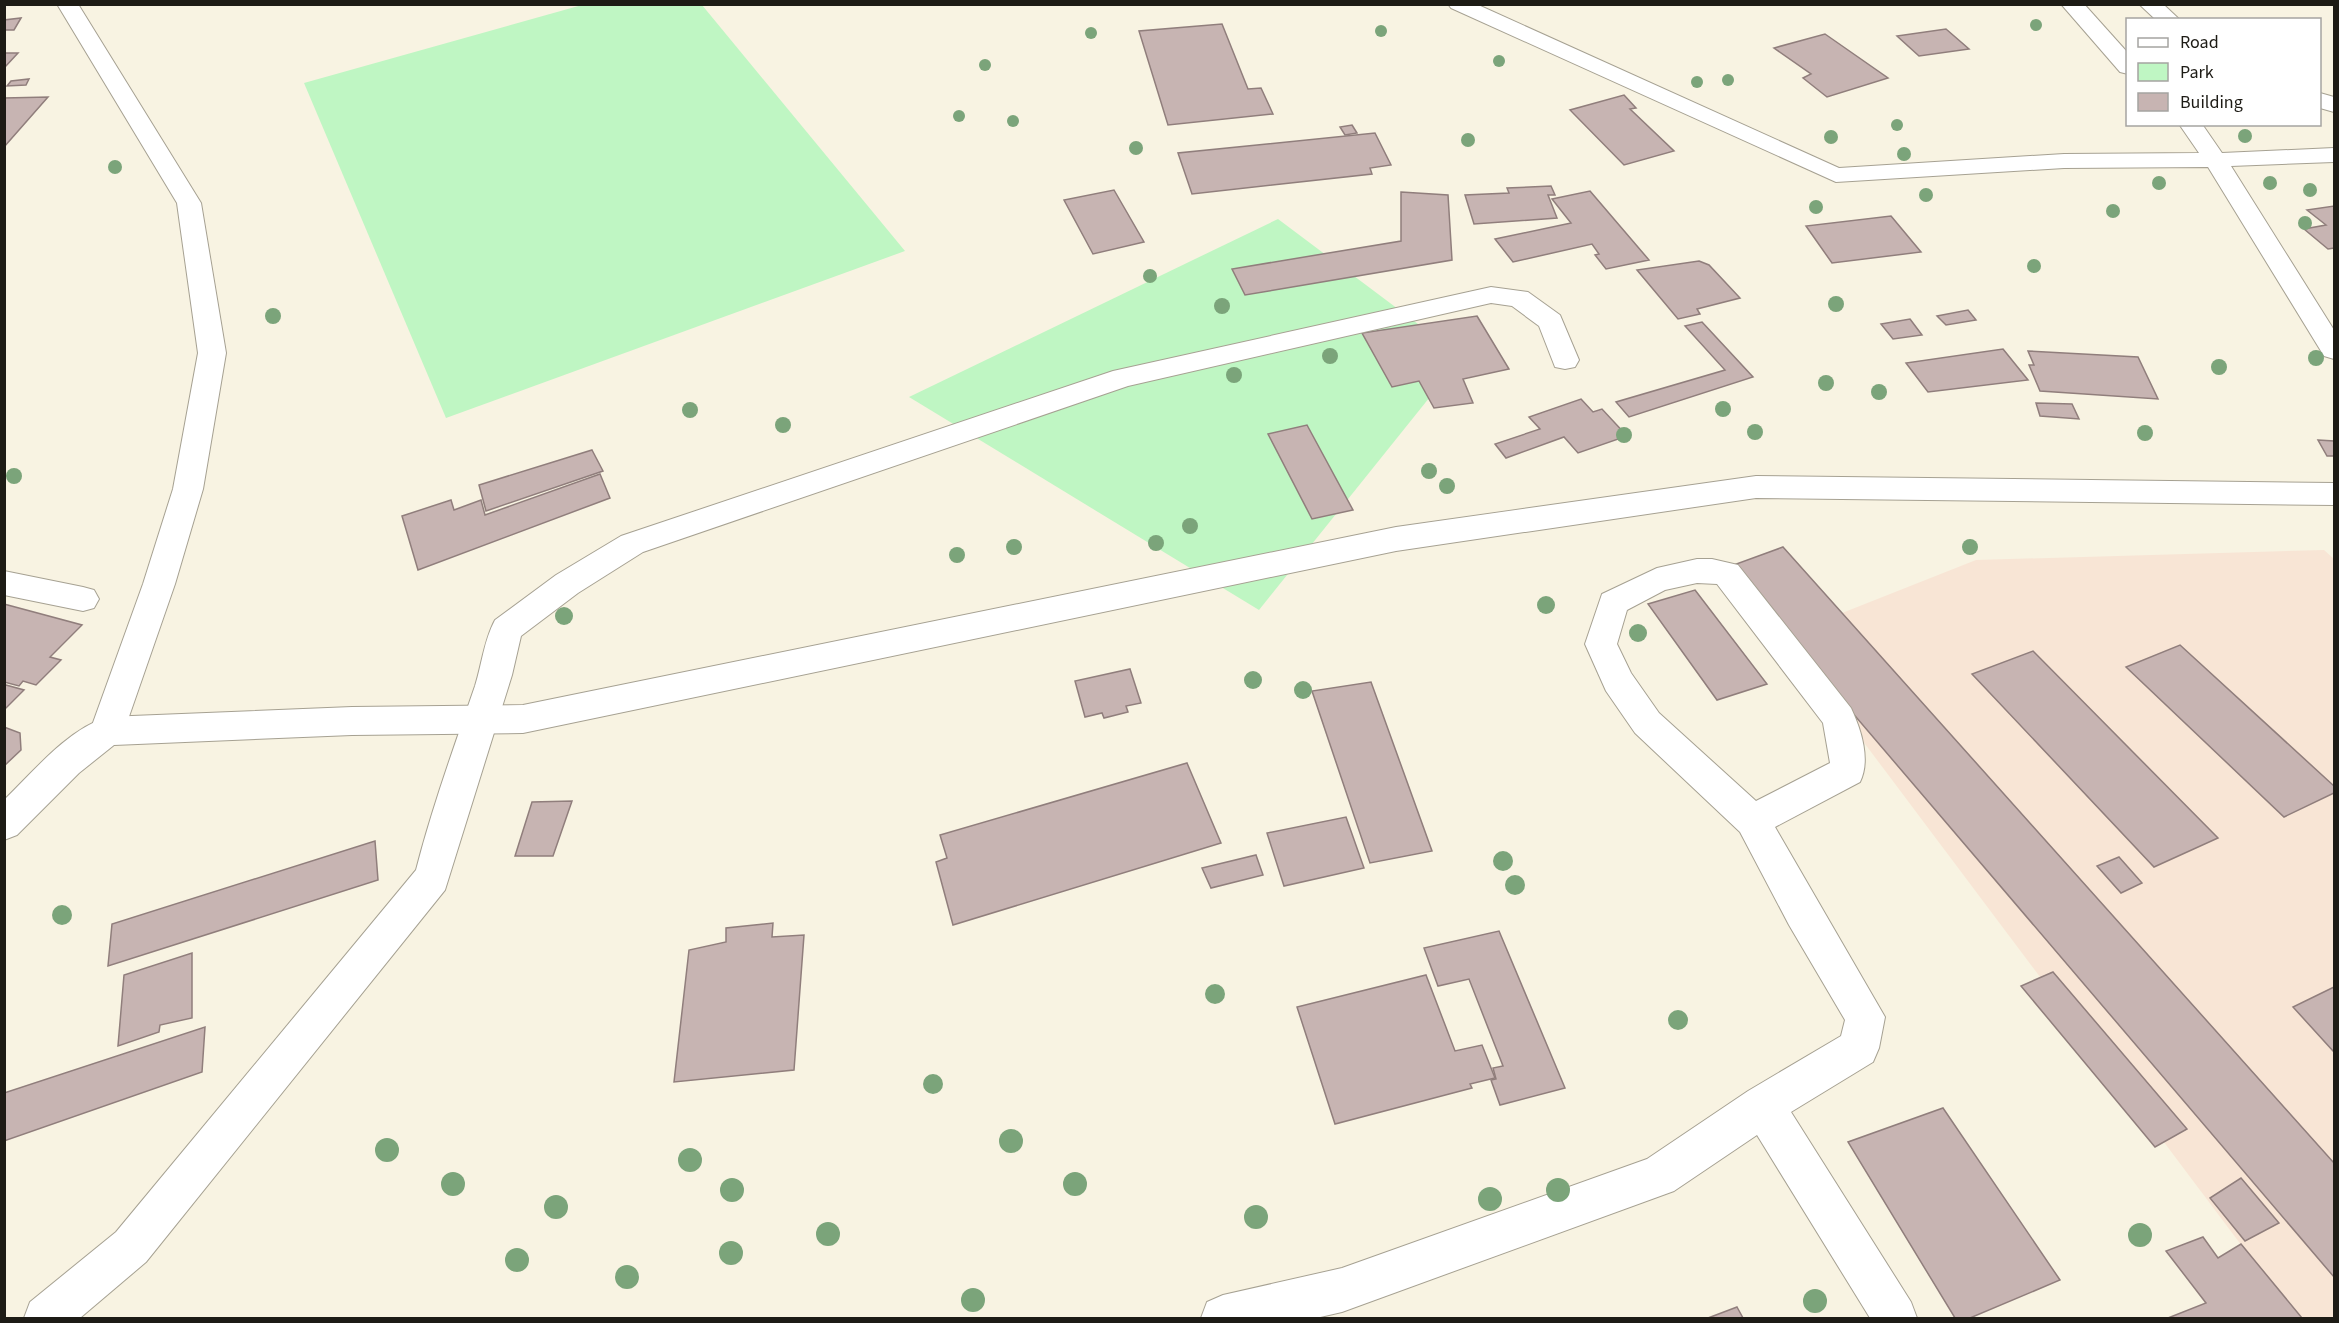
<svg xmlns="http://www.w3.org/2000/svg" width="2339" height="1323" viewBox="0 0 2339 1323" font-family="'Source Sans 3',sans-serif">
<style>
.education{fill:#f8e5d5}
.green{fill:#bff6c3}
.building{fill:#c7b4b2;stroke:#907e7c;stroke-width:1.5}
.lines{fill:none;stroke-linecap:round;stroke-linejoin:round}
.minor-casing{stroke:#a6a192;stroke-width:2}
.major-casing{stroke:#a6a192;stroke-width:2}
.minor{fill:#fff;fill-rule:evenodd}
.major{fill:#fff;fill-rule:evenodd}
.tree{fill:#7ba47a}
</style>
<rect width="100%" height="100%" fill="#f8f3e2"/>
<polygon class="education" points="2324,550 2334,559 2334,1318 2296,1318 1784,636 1976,560"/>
<g class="green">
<polygon points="582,5 702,5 905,251 446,418 304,83"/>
<polygon points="1278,219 1462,357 1259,610 909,397"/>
</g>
<g class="building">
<polygon points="21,18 14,30 4,30 4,20"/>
<polygon points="1222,24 1248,89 1261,88 1273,114 1168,125 1139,31"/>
<polygon points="1946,29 1969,49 1919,56 1897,36"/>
<polygon points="1825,34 1888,78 1827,97 1803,78 1811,74 1774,48"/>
<polygon points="4,53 18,53 4,68"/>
<polygon points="29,79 26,85 7,86 11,81"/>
<polygon points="1624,95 1636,108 1630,109 1674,151 1624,165 1570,110"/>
<polygon points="48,97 4,147 4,98"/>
<polygon points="1352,125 1357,133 1345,135 1340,127"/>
<polygon points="1375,133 1391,165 1370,168 1372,174 1192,194 1178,153"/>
<polygon points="1551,186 1555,195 1548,195 1557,218 1474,224 1465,195 1509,193 1507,188"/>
<polygon points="1114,190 1144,242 1093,254 1064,200"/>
<polygon points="1590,191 1649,260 1606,269 1595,255 1599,254 1592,244 1513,262 1495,239 1571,223 1552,199"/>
<polygon points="1401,192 1448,195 1452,260 1245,295 1232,269 1401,241"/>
<polygon points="2334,206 2334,248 2328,249 2304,229 2326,225 2307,210"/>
<polygon points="1891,216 1921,252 1832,263 1806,226"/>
<polygon points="1699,261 1709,265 1740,298 1697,309 1700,314 1678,319 1637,270"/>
<polygon points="1968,310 1976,320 1946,325 1937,316"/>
<polygon points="1477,316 1509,369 1463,379 1473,403 1434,408 1419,381 1392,387 1362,333"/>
<polygon points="1910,319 1922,335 1893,339 1881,324"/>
<polygon points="1702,322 1753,377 1629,417 1616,402 1725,370 1685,326"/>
<polygon points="2003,349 2028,380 1928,392 1906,363"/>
<polygon points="2028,351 2138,357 2158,399 2040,391 2029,365 2034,365"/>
<polygon points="1581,399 1593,412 1602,409 1627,436 1578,453 1564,437 1506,458 1495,444 1540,429 1529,417"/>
<polygon points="2036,403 2072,404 2079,419 2040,416"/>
<polygon points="1307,425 1353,510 1312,519 1268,434"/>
<polygon points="2318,440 2334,441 2334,456 2327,456"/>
<polygon points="592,450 603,471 486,511 479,485"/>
<polygon points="600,474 610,498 418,570 402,516 451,500 454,510 481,500 485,515"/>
<polygon points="1783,547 2334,1163 2334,1277 1728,567"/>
<polygon points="1695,590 1767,684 1717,700 1648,604"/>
<polygon points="4,604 82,625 50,657 61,660 36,685 23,681 19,686 4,682"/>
<polygon points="2180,645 2334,786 2334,793 2284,817 2126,667"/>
<polygon points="2033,651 2218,838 2154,867 1972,674"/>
<polygon points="1130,669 1141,703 1126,706 1128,712 1104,718 1102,713 1085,717 1075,681"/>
<polygon points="1371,682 1432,851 1370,863 1312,691"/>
<polygon points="6,685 24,690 4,710 4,687"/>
<polygon points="4,727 20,733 21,750 4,766"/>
<polygon points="1187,763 1221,843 953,925 936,862 947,858 940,835"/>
<polygon points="572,801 553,856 515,856 532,802"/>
<polygon points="1346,817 1364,868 1284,886 1267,833"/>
<polygon points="375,841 378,880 108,966 112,924"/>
<polygon points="1256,855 1263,875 1211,888 1202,868"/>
<polygon points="2119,857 2142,883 2121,893 2097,866"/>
<polygon points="773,923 772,937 804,935 794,1070 674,1082 689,950 726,942 726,928"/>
<polygon points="1499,931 1565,1088 1500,1105 1491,1080 1496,1079 1493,1068 1503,1066 1469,979 1438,986 1424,948"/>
<polygon points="192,953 192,1018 160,1025 159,1032 118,1046 124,975"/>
<polygon points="2053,972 2187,1129 2155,1147 2021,986"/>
<polygon points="1426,975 1455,1051 1482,1045 1495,1078 1470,1084 1472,1088 1335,1124 1297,1007"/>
<polygon points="2334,987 2334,1052 2293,1007"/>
<polygon points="205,1027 202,1072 4,1141 4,1093"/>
<polygon points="1943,1108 2060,1280 1970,1318 1955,1318 1848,1142"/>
<polygon points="2241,1178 2279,1223 2245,1241 2210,1198"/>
<polygon points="2203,1237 2218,1258 2241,1244 2302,1318 2168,1318 2206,1303 2166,1251"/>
<polygon points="1737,1307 1743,1318 1708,1318"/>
</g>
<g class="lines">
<g class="minor-casing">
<g id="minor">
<polygon points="57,4 78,4 201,203 226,353 203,489 175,584 124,731 119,741 107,745 95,741 90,731 143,584 173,489 198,353 177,203"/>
<polygon points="1448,4 1476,4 1839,168 2064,154 2199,153 2179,124 2202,124 2222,153 2334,148 2334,162 2231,166 2334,330 2334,359 2324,356 2208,167 2064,168 1836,182 1451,8"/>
<polygon points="2061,4 2084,4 2128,53 2128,74 2120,72"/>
<polygon points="2139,4 2163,4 2180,20 2156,20"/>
<polygon points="2320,93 2334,97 2334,112 2320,108"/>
<path d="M1491,287L1528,292L1560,315L1579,360L1575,367L1565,369L1555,367L1539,326L1512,306L1491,303L1128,386L643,552L578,593L521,636L512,675L445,890L146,1262L80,1318H24L30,1302L116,1232L416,870C432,808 454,747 475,686C482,664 484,640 495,620L556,575L621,536L1113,371Z"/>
<path d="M1697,559H1712L1738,565L1851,708C1861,729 1871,760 1860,782L1775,827L1885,1017L1879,1048L1873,1062L1791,1112L1911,1302L1917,1318H1870L1757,1135L1674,1191L1342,1312L1316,1318H1201L1207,1302L1223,1295L1342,1268L1647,1159L1748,1091L1841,1036L1845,1020L1789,925L1740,832L1635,733L1606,691L1585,644L1602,594L1657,568ZM1697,583L1717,584L1823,723L1830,763L1756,801L1659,713L1631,673L1617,644L1627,610L1665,590Z"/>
<polygon points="4,571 83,587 94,590 99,599 94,608 83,611 4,595"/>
</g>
</g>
<g class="major-casing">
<path id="major" d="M1756,476L2334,483V505L1756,498L1396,551L523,733L352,735L114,745L79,773L17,835L4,840V800C34,771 67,730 107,717L352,707L523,705L1396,527Z"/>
</g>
<use href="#minor" class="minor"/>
<use href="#major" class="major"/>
</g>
<g class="tree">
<circle cx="2036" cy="25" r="6"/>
<circle cx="1381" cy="31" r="6"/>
<circle cx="1091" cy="33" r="6"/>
<circle cx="1499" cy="61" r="6"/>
<circle cx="985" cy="65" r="6"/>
<circle cx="1728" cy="80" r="6"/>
<circle cx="1697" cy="82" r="6"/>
<circle cx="959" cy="116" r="6"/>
<circle cx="1013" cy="121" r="6"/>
<circle cx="1897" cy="125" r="6"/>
<circle cx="2245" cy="136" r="7"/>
<circle cx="1831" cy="137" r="7"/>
<circle cx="1468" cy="140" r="7"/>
<circle cx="1136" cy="148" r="7"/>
<circle cx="1904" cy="154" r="7"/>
<circle cx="115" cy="167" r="7"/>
<circle cx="2159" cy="183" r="7"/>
<circle cx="2270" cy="183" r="7"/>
<circle cx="2310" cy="190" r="7"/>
<circle cx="1926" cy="195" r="7"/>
<circle cx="1816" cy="207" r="7"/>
<circle cx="2113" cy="211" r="7"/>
<circle cx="2305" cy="223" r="7"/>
<circle cx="2034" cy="266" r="7"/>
<circle cx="1150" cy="276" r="7"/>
<circle cx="1836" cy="304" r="8"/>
<circle cx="1222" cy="306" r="8"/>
<circle cx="273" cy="316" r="8"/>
<circle cx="1330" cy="356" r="8"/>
<circle cx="2316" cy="358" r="8"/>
<circle cx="2219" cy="367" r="8"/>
<circle cx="1234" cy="375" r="8"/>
<circle cx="1826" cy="383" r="8"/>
<circle cx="1879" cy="392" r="8"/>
<circle cx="1723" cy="409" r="8"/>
<circle cx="690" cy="410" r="8"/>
<circle cx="783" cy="425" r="8"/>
<circle cx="1755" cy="432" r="8"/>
<circle cx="2145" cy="433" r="8"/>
<circle cx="1624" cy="435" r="8"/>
<circle cx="1429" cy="471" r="8"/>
<circle cx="14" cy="476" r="8"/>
<circle cx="1447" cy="486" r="8"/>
<circle cx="1190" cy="526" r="8"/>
<circle cx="1156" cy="543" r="8"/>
<circle cx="1014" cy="547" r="8"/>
<circle cx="1970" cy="547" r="8"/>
<circle cx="957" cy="555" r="8"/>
<circle cx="1546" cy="605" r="9"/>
<circle cx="564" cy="616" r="9"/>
<circle cx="1638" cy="633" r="9"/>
<circle cx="1253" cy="680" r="9"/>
<circle cx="1303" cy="690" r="9"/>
<circle cx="1503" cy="861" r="10"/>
<circle cx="1515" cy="885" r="10"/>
<circle cx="62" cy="915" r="10"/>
<circle cx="1215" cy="994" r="10"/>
<circle cx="1678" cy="1020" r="10"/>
<circle cx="933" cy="1084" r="10"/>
<circle cx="1011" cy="1141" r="12"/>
<circle cx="387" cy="1150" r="12"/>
<circle cx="690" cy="1160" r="12"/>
<circle cx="453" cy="1184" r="12"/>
<circle cx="1075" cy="1184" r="12"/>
<circle cx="732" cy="1190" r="12"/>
<circle cx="1558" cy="1190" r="12"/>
<circle cx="1490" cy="1199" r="12"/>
<circle cx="556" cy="1207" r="12"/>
<circle cx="1256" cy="1217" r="12"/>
<circle cx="828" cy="1234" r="12"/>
<circle cx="2140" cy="1235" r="12"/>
<circle cx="731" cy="1253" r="12"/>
<circle cx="517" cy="1260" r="12"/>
<circle cx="627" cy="1277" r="12"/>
<circle cx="973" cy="1300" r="12"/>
<circle cx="1815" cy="1301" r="12"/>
</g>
<rect width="2339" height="1323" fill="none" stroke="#1d1b15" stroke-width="12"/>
<rect x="2126" y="18" width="195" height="108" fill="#ffffff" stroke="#a5a4a1" stroke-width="1.5"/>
<rect x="2138" y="38" width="30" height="9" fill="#ffffff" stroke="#a5a4a1" stroke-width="1.5"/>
<text x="2180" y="48" font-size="18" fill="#1d1b15">Road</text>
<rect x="2138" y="63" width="30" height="18" fill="#bff6c3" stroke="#a5a4a1" stroke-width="1.5"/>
<text x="2180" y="78" font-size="18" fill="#1d1b15">Park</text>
<rect x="2138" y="93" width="30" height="18" fill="#c7b4b2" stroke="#a5a4a1" stroke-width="1.5"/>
<text x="2180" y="108" font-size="18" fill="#1d1b15">Building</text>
</svg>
